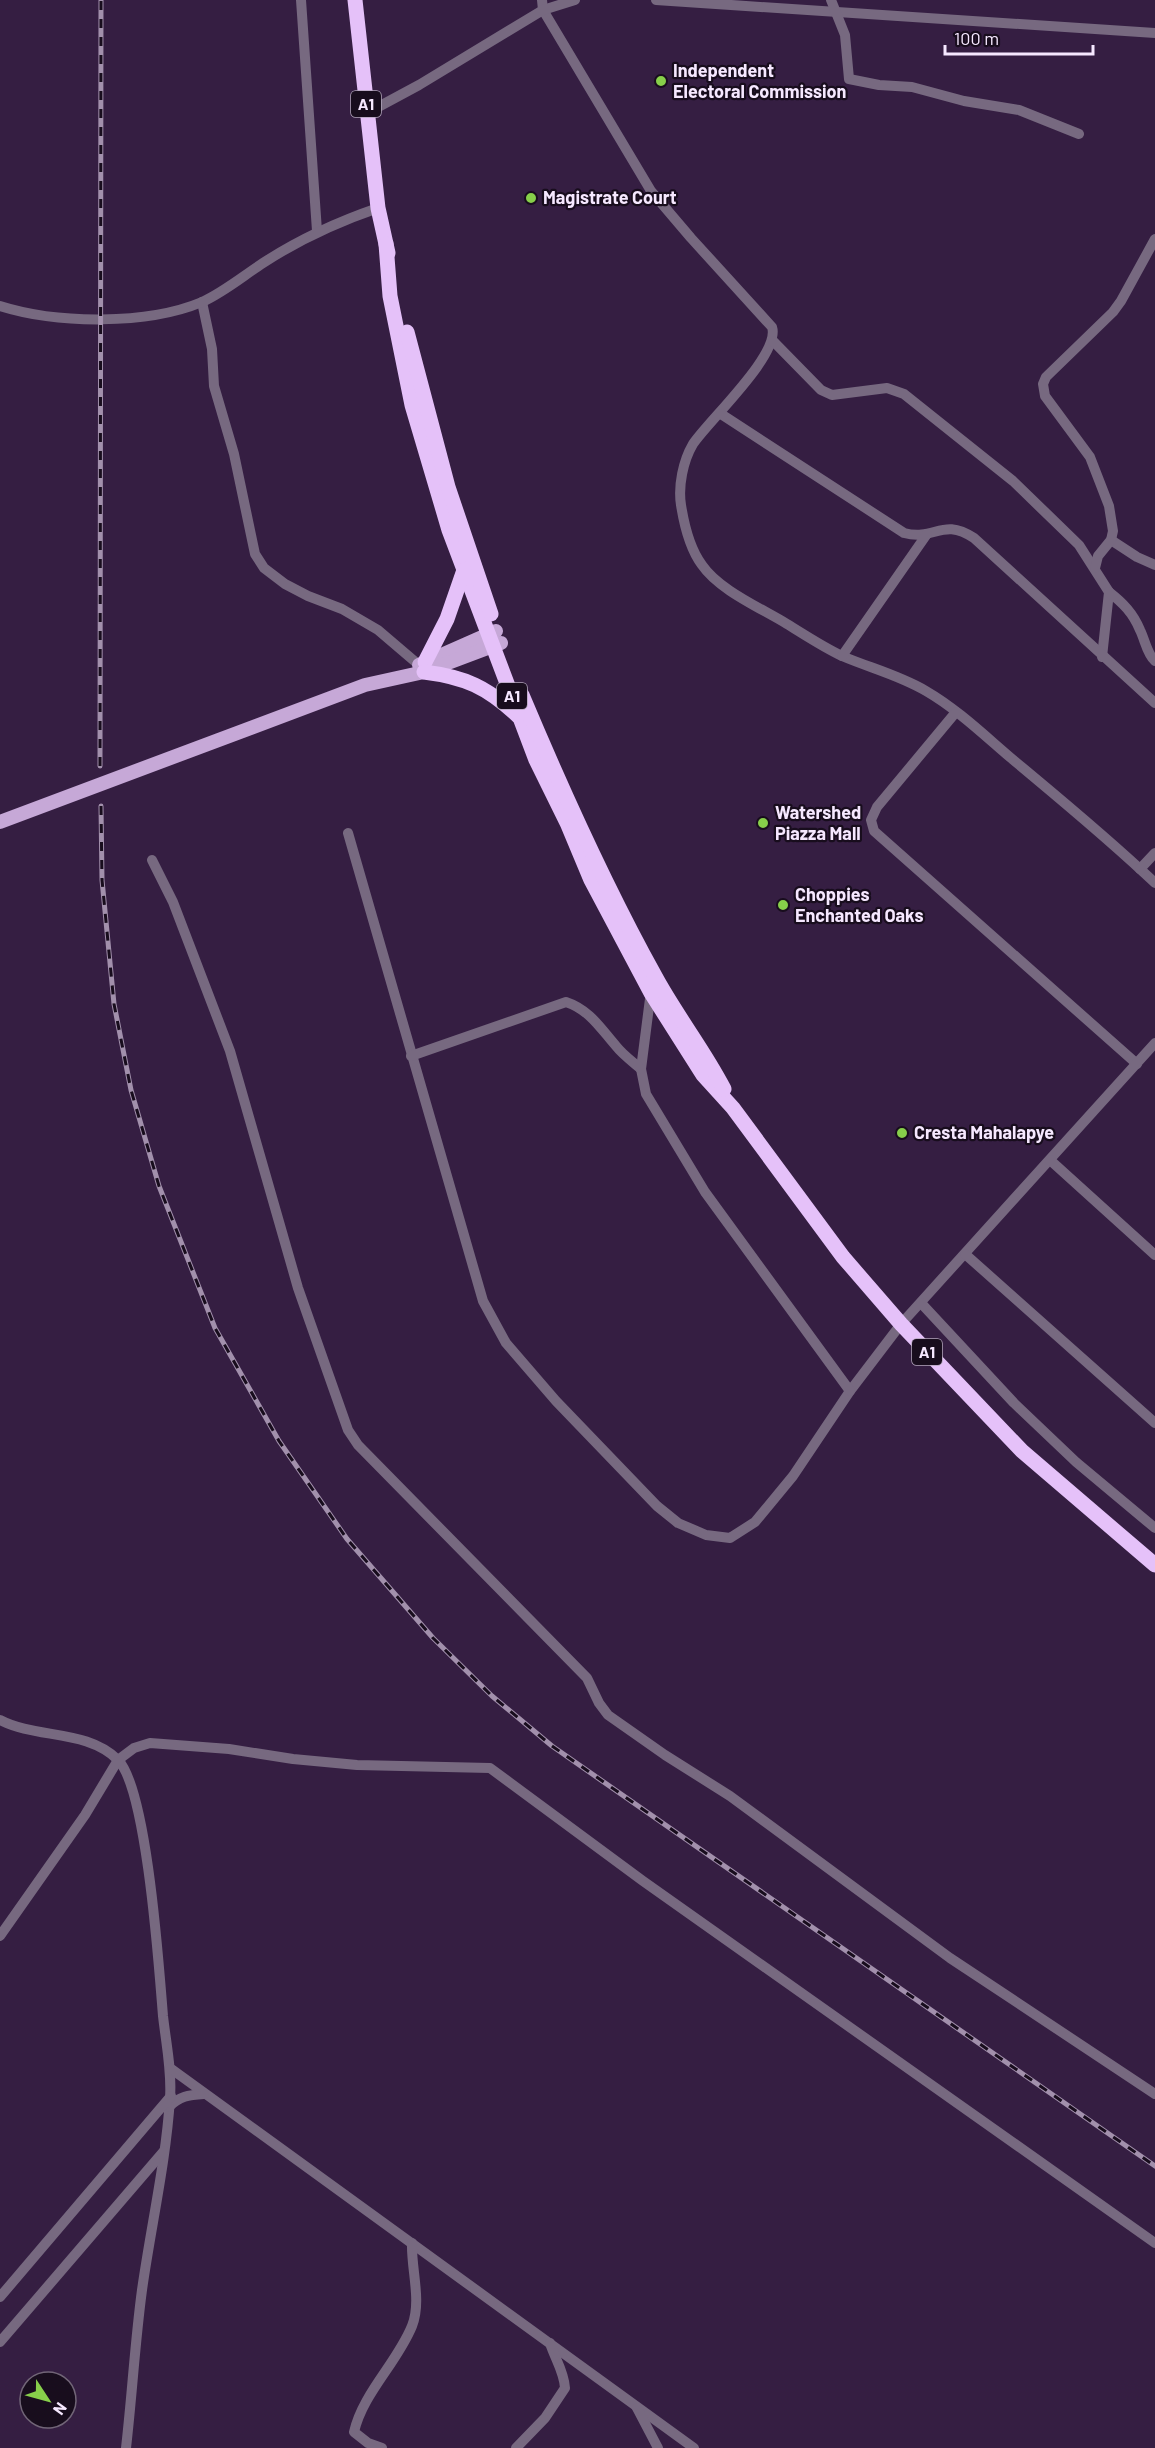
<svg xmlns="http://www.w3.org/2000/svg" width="1155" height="2448" viewBox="0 0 1155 2448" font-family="Barlow,sans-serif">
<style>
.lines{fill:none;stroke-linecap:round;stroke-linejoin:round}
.minor{stroke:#776980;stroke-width:10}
.major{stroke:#c6a8d7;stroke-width:14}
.highway{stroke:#e5c1f9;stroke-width:15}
.rail-casing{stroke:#a290ac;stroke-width:5}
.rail{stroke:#180d1d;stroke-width:3;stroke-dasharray:9;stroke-linecap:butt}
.poi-dot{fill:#87cf4a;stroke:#180d1d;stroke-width:2}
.labels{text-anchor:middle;stroke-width:4.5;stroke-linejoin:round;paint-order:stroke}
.shield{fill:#180d1d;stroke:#b3a6bb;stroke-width:1.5}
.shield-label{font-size:16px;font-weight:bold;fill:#f6e8ff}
.poi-label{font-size:18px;font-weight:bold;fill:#f6e8ff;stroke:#180d1d;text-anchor:start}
</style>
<rect width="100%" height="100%" fill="#351e42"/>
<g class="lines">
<g class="minor">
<polyline points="301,0 317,231"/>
<path d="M542,0L543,10L651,191L691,238L772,327C781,354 709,420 693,444C683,461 678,486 681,505C684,524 690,549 702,565C719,590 761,608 787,624C805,635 823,647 842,656C870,668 899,675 926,691C957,709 984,735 1011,758C1060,799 1109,839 1155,883"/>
<polyline points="656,0 1155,33"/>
<polyline points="831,0 845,35 849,79 879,85 912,87 964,101 1019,110 1079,134"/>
<polyline points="367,113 419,85 543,10 575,0"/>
<polyline points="202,302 212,349 214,386 234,454 255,554 264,568 285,584 308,596 342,609 378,630 419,665"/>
<path d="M0,306C57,324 147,325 202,302C224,292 243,276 263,263C300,239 337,222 378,208"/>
<polyline points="773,341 821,390 832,395 887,388 904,394 1013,481 1079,545 1109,592 1102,657"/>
<path d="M721,414L904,533C936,541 942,517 974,538L1155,703"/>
<polyline points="1111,540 1137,557 1155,565"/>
<polyline points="1095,568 1098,556 1111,540 1113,531 1109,506 1090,457 1045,396 1043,384 1046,377 1113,312 1121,301 1155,239"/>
<path d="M1109,592C1123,603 1133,613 1140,630C1145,640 1147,654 1155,661"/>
<polyline points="842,656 927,534"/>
<polyline points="956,712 877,807 871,820 874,831 1137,1064"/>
<polyline points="348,833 483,1301 506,1343 556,1401 657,1506 678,1523 706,1535 730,1538 755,1522 793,1476 850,1391 901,1324 1155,1043"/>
<polyline points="152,860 173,902 230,1051 298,1288 348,1430 358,1445 587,1678 599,1703 608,1715 665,1755 730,1796 950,1958 1155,2094"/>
<polyline points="1140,869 1155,853"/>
<polyline points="651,991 641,1069 646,1094 705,1192 850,1391"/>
<path d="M411,1056L566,1002C590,1010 601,1029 616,1046C623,1055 633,1062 641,1069"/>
<polyline points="1050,1160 1155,1255"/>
<polyline points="965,1254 1155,1423"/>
<polyline points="921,1303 1014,1403 1076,1462 1155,1528"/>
<path d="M0,1720C36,1739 87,1729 118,1760C147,1789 159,1968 163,2016C166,2043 172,2071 170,2098C166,2162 151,2226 142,2290C135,2342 132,2396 126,2448"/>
<polyline points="0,1936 85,1815 118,1760 134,1748 150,1743 229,1749 293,1759 357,1765 490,1768 643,1881 1155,2243"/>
<polyline points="170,2068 694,2448"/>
<path d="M169,2107C179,2096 189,2095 204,2094"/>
<polyline points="0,2297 171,2096"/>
<polyline points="0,2342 164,2151"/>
<polyline points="637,2408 658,2448"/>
<path d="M382,2448L368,2443L354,2432C363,2393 397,2363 412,2326C422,2301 411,2269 412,2243"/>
<path d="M516,2448L545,2418L565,2388C564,2371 555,2359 550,2343"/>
</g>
<g class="major">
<polyline points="419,665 496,631"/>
<polyline points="0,822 365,685 424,672 501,643"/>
</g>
<g class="highway">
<polyline points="355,0 378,208 388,253"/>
<polyline points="386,244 390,296 412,405 449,530 536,760 568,825 591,880 651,993 703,1075 733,1108 843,1257 901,1324 1022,1451 1155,1565"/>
<polyline points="407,332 448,487 491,614"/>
<polyline points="425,662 447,619 464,570"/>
<path d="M424,672C465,677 487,687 518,716"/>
<path d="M522,695C562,790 605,886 655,976C676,1015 704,1050 724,1089"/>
</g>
<g class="rail-casing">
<g id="rail">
<polyline points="100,766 101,0"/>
<polyline points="101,806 102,880 114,1004 131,1090 159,1186 215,1328 279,1441 347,1539 433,1638 492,1696 552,1746 1155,2166"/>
</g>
</g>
<use href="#rail" class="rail"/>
</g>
<g class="poi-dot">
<circle cx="661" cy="81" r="6"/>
<circle cx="531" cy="198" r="6"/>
<circle cx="763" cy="823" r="6"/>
<circle cx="783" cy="905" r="6"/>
<circle cx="902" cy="1133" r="6"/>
</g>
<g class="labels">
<g class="shield">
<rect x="351" y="91" width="30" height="26" rx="4.5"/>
<rect x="497" y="683" width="30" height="26" rx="4.5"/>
<rect x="912" y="1339" width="30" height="26" rx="4.5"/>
</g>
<g class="shield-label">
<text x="366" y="110">A1</text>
<text x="512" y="702">A1</text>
<text x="927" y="1358">A1</text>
</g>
<g class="poi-label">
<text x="673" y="77">Independent<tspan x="673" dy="21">Electoral Commission</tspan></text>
<text x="543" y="204">Magistrate Court</text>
<text x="775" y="819">Watershed<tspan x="775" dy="21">Piazza Mall</tspan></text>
<text x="795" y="901">Choppies<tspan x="795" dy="21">Enchanted Oaks</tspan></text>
<text x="914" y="1139">Cresta Mahalapye</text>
</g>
</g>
<g transform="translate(48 2400) rotate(126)"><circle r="28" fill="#180d1d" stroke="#716577" stroke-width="1.5"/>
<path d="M0-4.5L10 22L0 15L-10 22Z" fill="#87cf4a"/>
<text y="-9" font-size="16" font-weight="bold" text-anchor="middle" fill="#f6e8ff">N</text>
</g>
<path d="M945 45v9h148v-9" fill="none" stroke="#f6e8ff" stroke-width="3"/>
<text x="954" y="45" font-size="18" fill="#f6e8ff" stroke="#180d1d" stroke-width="4.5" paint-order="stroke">100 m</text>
</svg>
